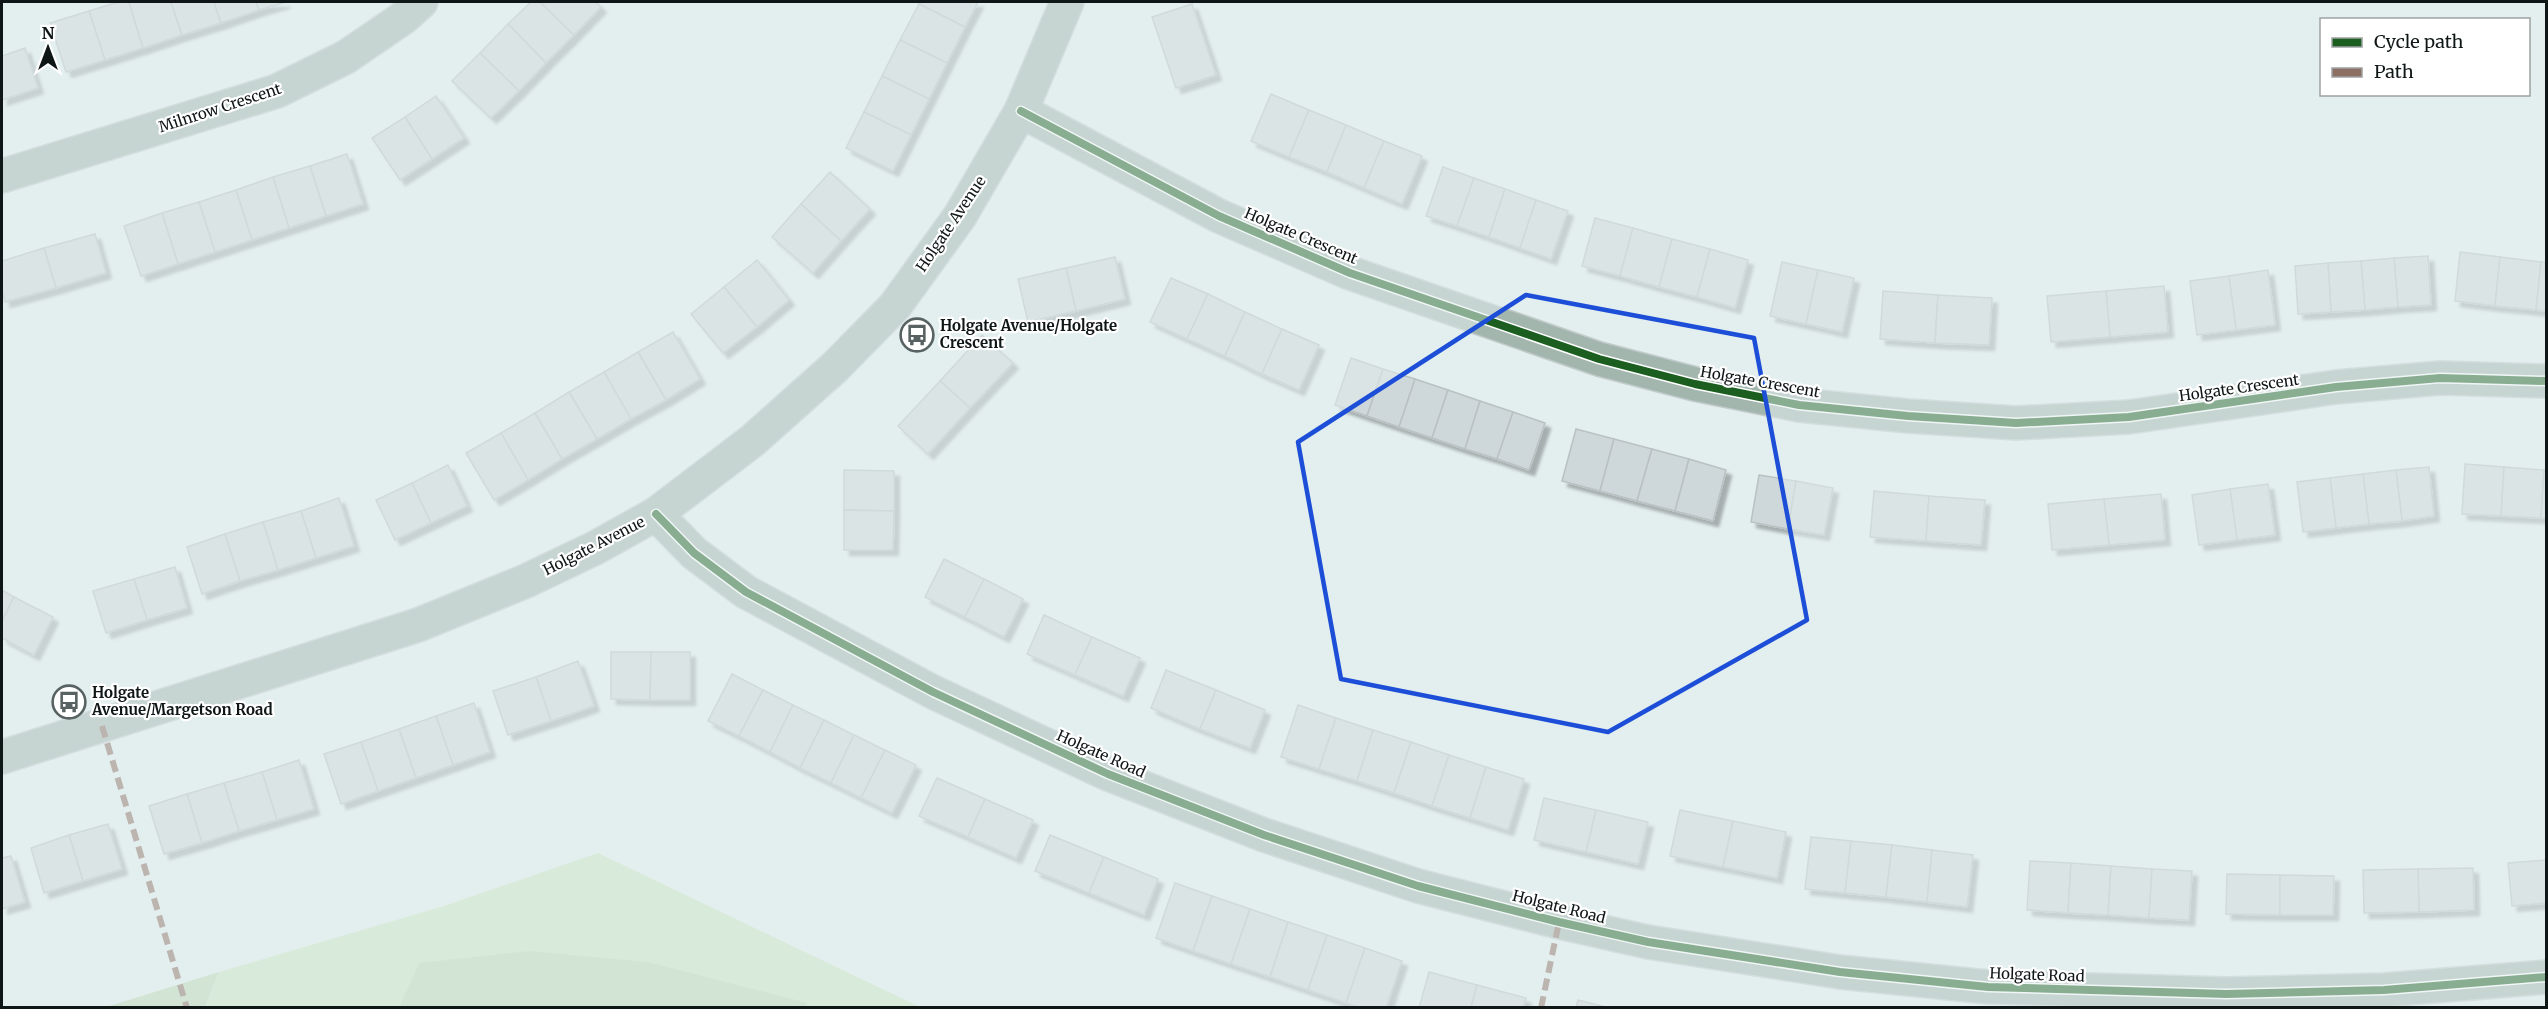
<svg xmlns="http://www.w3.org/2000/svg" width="2548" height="1009" viewBox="0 0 2548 1009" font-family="Merriweather,serif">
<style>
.green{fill:#cbe6c1}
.forest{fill:#bdd9b3}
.building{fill:#ced7d9;stroke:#b9c1c3;stroke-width:1.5;filter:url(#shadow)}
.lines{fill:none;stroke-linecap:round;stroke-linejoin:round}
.minor-casing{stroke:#c2cbcb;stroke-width:36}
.minor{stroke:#a3b6ae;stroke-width:33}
.quiet{stroke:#8d6e63;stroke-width:6;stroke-dasharray:12 6;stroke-linecap:butt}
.cycleway-casing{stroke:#fff;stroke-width:11}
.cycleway{stroke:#1b5e20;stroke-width:8}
.marked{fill:none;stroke:#1d4ed8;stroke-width:4.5;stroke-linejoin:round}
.labels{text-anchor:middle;stroke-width:4.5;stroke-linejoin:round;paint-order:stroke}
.street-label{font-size:15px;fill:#0f1616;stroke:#fff}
.poi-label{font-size:15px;font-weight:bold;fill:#0f1616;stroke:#fff;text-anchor:start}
</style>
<defs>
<filter id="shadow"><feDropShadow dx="5.5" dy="5.5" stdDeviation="1.5" flood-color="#0004"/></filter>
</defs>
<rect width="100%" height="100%" fill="#e3eeee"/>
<polygon class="green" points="598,853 920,1007 806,1007 808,1004 419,963 399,1007 205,1008 219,972 444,906"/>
<g class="forest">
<polygon points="529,951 648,962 808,1003 806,1008 399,1007 419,963"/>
<polygon points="219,972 205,1007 106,1007"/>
</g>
<g class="building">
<polygon points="118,2 129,2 143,48 105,60 89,11"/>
<polygon points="129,2 171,2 182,35 143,48"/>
<polygon points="171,2 214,2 221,23 182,35"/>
<polygon points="214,2 256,2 259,10 221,23"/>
<polygon points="256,2 286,2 259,10"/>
<polygon points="531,2 540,2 574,35 546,63 508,24"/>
<polygon points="540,2 596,2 601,7 574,35"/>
<polygon points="920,2 978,2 965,27 919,4"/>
<polygon points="919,4 965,27 947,63 900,40"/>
<polygon points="1192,4 1216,75 1176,88 1152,17"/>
<polygon points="89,11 105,60 66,72 50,23"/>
<polygon points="508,24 546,63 519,91 480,53"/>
<polygon points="900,40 947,63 929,99 882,76"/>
<polygon points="25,48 38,88 2,100 2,56"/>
<polygon points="480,53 519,91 491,118 452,81"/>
<polygon points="882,76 929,99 911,135 864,112"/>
<polygon points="1271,94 1309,110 1289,157 1251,141"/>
<polygon points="436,96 464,138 432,159 405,117"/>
<polygon points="1309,110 1346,125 1327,172 1289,157"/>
<polygon points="864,112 911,135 893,171 846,148"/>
<polygon points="405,117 432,159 400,180 372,138"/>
<polygon points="1346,125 1384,141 1364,188 1327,172"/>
<polygon points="1384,141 1422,156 1402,204 1364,188"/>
<polygon points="347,154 363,204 326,216 310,166"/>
<polygon points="310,166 326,216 289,228 273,177"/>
<polygon points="1443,167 1474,178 1457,226 1426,216"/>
<polygon points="830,172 870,209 841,241 801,204"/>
<polygon points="273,177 289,228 252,240 236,190"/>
<polygon points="1474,178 1505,189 1489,237 1457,226"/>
<polygon points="1505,189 1536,200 1520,248 1489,237"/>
<polygon points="236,190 252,240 215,252 199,202"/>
<polygon points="1536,200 1568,211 1551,259 1520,248"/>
<polygon points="199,202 215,252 178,264 162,213"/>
<polygon points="801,204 841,241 813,273 772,237"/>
<polygon points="162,213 178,264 141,276 124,226"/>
<polygon points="1595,218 1633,228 1620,276 1582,266"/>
<polygon points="1633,228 1672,239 1659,287 1620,276"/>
<polygon points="95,234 106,273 56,288 44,248"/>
<polygon points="1672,239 1710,249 1697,297 1659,287"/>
<polygon points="44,248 56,288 5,302 2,290 2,261"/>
<polygon points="1710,249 1748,260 1735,308 1697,297"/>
<polygon points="2460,252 2500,257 2495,306 2455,301"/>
<polygon points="2428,256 2431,305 2398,307 2394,258"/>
<polygon points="1115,257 1125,299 1076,311 1066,268"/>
<polygon points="2500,257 2541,262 2536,310 2495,306"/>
<polygon points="2394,258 2398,307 2365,310 2361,261"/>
<polygon points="757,260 789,300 757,327 724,287"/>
<polygon points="2361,261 2365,310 2331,312 2328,263"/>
<polygon points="1782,262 1818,270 1806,324 1770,316"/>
<polygon points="2541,262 2546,262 2546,311 2536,310"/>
<polygon points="2328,263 2331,312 2298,314 2295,266"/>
<polygon points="1066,268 1076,311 1028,322 1018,279"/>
<polygon points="1818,270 1854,278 1842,332 1806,324"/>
<polygon points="2268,270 2275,325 2236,330 2229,276"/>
<polygon points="2229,276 2236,330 2197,335 2190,281"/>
<polygon points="1171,278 1208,294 1187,339 1150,322"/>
<polygon points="2164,286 2168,332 2110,337 2106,291"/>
<polygon points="724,287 757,327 723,353 691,314"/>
<polygon points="1883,291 1938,295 1935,343 1880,339"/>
<polygon points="2106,291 2110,337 2051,342 2047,296"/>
<polygon points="1208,294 1245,312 1225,356 1187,339"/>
<polygon points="1938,295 1992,298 1989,345 1935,343"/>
<polygon points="1245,312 1282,329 1262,374 1225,356"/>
<polygon points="1282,329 1319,345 1299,390 1262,374"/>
<polygon points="673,332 700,379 666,400 638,352"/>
<polygon points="982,335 1013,363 970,408 940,381"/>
<polygon points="638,352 666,400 631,419 604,372"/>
<polygon points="1351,358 1383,369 1367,416 1335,405"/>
<polygon points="1383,369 1415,379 1399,427 1367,416"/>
<polygon points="604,372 631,419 597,439 569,392"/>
<polygon points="1415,379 1448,390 1432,438 1399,427"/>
<polygon points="940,381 970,408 928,454 898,426"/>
<polygon points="1448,390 1480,401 1465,449 1432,438"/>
<polygon points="569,392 597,439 562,459 535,413"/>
<polygon points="1480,401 1513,412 1497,459 1465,449"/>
<polygon points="1513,412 1545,423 1529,470 1497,459"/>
<polygon points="535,413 562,459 528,480 501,433"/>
<polygon points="1576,429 1614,439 1600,491 1562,481"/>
<polygon points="501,433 528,480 494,500 466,453"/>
<polygon points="1614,439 1652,449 1637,501 1600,491"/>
<polygon points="1652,449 1689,459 1675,511 1637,501"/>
<polygon points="1689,459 1726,470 1713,521 1675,511"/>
<polygon points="2465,464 2504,467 2501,516 2462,514"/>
<polygon points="448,465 467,506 431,523 412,483"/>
<polygon points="2429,467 2434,516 2402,521 2396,470"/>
<polygon points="2504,467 2544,470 2541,518 2501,516"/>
<polygon points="844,470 894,471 894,511 844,510"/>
<polygon points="2396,470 2402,521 2369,524 2363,474"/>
<polygon points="2544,470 2546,470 2546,518 2541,518"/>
<polygon points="2363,474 2369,524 2336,528 2330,478"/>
<polygon points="1759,475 1796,481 1788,529 1751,522"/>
<polygon points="2330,478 2336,528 2303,532 2297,482"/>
<polygon points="1796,481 1833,488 1824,535 1788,529"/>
<polygon points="412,483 431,523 395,540 376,500"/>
<polygon points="2268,484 2275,535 2237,540 2230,489"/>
<polygon points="2230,489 2237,540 2199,545 2192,495"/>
<polygon points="1874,491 1929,496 1926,541 1870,537"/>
<polygon points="2161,494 2165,540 2109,545 2104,499"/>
<polygon points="1929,496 1985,500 1981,545 1926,541"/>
<polygon points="339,498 354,546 316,558 301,511"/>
<polygon points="2104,499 2109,545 2052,550 2048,504"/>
<polygon points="844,510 894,511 893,550 844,550"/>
<polygon points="301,511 316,558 278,570 263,522"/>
<polygon points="263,522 278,570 240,581 225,534"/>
<polygon points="225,534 240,581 202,594 187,547"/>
<polygon points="944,559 984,579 965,617 925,597"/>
<polygon points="175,567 187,608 147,620 134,579"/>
<polygon points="134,579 147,620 106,633 93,591"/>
<polygon points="984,579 1023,599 1004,637 965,617"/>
<polygon points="2,590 14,597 2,621"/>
<polygon points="14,597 53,617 34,655 2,638 2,621"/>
<polygon points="1044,615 1092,637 1075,675 1027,654"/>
<polygon points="1092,637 1140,658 1123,696 1075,675"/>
<polygon points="611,652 651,652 650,700 611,699"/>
<polygon points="651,652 690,652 690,700 650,700"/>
<polygon points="578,661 594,706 551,721 536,677"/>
<polygon points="1166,670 1216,690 1200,729 1151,708"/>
<polygon points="732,674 763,690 739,736 708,721"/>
<polygon points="536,677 551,721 508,735 493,691"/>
<polygon points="763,690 793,705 770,752 739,736"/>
<polygon points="1216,690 1265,710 1250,748 1200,729"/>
<polygon points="474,703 490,752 453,765 436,716"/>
<polygon points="793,705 824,720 800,768 770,752"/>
<polygon points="1298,705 1336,718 1319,769 1281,757"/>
<polygon points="436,716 453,765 416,778 399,729"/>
<polygon points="1336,718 1373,730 1357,781 1319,769"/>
<polygon points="824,720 854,735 831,783 800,768"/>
<polygon points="399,729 416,778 378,791 361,742"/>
<polygon points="1373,730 1411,742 1394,793 1357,781"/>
<polygon points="854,735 885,750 861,798 831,783"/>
<polygon points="361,742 378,791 341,804 324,754"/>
<polygon points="1411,742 1449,755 1432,806 1394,793"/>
<polygon points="885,750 916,765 892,813 861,798"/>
<polygon points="1449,755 1486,767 1470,818 1432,806"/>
<polygon points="299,760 314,809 277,820 262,772"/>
<polygon points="1486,767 1524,779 1508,830 1470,818"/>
<polygon points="262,772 277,820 239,831 224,783"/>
<polygon points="937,778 985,799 968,837 919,816"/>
<polygon points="224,783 239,831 202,843 187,794"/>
<polygon points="187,794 202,843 164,854 149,806"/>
<polygon points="1544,798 1596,810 1586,852 1534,840"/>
<polygon points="985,799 1033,820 1016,858 968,837"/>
<polygon points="1596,810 1648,822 1638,864 1586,852"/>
<polygon points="1680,810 1733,821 1723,867 1670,856"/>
<polygon points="1733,821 1786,832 1777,878 1723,867"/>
<polygon points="108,824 122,869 83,881 69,835"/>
<polygon points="69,835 83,881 44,893 31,848"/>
<polygon points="1050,835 1104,857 1089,893 1035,871"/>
<polygon points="1811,837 1851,841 1845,893 1805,889"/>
<polygon points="1851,841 1892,845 1886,897 1845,893"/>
<polygon points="1892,845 1932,850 1927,902 1886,897"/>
<polygon points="1932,850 1973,855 1967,907 1927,902"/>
<polygon points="11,856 25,902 2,909 2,858"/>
<polygon points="1104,857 1158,879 1144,915 1089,893"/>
<polygon points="2546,860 2546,903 2512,906 2508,863"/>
<polygon points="2030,861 2071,863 2068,913 2027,910"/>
<polygon points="2071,863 2111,866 2108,915 2068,913"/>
<polygon points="2111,866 2152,869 2149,918 2108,915"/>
<polygon points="2473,868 2474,910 2419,912 2418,869"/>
<polygon points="2152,869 2192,871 2189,920 2149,918"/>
<polygon points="2418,869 2419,912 2364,913 2363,870"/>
<polygon points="2227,874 2280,875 2280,915 2226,914"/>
<polygon points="2280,875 2334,876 2333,915 2280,915"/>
<polygon points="1175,883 1212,896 1193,951 1156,938"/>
<polygon points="1212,896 1250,909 1231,964 1193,951"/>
<polygon points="1250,909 1288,922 1270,977 1231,964"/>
<polygon points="1288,922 1327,935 1308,990 1270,977"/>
<polygon points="1327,935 1365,948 1346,1003 1308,990"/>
<polygon points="1365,948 1402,961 1386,1008 1360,1008 1346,1003"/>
<polygon points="1429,972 1477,985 1471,1008 1419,1008"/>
<polygon points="1477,985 1526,998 1523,1008 1471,1008"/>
<polygon points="1578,1000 1610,1008 1576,1008"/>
</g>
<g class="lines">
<g class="minor-casing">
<g id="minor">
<polyline points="1021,111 1219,216 1350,273 1599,359 1695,384 1799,405 1908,416 2016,423 2129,417 2336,387 2440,378 2546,381"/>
<polyline points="2,176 277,91 346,57 403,18 421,2"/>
<polyline points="656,514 694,553 746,592 933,692 1108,774 1264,835 1418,886 1559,922 1648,942 1840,972 1988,987 2226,994 2384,990 2546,977"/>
<polyline points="2,757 418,625 526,581 595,548 656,514 752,441 835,367 895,306 960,216 1021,111 1067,2"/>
</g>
</g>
<use href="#minor" class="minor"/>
<g class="quiet">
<polyline points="102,726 187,1008"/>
<polyline points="1541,1008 1559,922"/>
</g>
<g class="cycleway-casing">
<g id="cycleway">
<polyline points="1021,111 1219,216 1350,273 1599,359 1695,384 1799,405 1908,416 2016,423 2129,417 2336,387 2440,378 2546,381"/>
<polyline points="656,514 694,553 746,592 933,692 1108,774 1264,835 1418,886 1559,922 1648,942 1840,972 1988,987 2226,994 2384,990 2546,977"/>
</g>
</g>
<use href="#cycleway" class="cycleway"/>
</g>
<path d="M0 0H2548V1009H0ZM1526,295L1754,338L1807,620L1608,732L1341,679L1298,442Z" fill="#e3eeee" fill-opacity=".55" fill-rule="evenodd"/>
<path class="marked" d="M1526,295L1754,338L1807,620L1608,732L1341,679L1298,442Z"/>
<defs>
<g id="bus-ring" transform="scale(1.725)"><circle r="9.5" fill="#fff" stroke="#596262" stroke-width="1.5"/><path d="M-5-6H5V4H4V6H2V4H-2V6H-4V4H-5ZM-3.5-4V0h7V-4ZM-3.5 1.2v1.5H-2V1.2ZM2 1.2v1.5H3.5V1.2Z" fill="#596262"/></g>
</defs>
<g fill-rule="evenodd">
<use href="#bus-ring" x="917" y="335"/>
<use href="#bus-ring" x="69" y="702"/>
</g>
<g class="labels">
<g class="street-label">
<text transform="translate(220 108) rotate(-18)" y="5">Milnrow Crescent</text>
<text transform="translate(951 224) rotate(-56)" y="5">Holgate Avenue</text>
<text transform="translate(1301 236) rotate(23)" y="5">Holgate Crescent</text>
<text transform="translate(1760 382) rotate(10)" y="5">Holgate Crescent</text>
<text transform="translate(2239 388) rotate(-8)" y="5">Holgate Crescent</text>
<text transform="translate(594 546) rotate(-27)" y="5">Holgate Avenue</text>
<text transform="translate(1101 754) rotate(24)" y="5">Holgate Road</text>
<text transform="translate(1559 907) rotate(14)" y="5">Holgate Road</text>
<text transform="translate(2037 975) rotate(2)" y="5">Holgate Road</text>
</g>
<g class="poi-label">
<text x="940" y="331">Holgate Avenue/Holgate<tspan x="940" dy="17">Crescent</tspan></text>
<text x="92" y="698">Holgate<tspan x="92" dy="17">Avenue/Margetson Road</tspan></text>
</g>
</g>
<rect width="2548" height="1009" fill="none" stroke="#0f1616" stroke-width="6"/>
<rect x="2320" y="18" width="210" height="78" fill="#ffffff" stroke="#9fa2a2" stroke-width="1.5"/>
<rect x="2332" y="38" width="30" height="9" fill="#1b5e20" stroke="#9fa2a2" stroke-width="1.5"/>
<text x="2374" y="48" font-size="18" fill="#0f1616">Cycle path</text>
<rect x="2332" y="68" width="30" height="9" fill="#8d6e63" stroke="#9fa2a2" stroke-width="1.5"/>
<text x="2374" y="78" font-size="18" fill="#0f1616">Path</text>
<g transform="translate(48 48)" stroke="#ffffff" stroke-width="4.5" paint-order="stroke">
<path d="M0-4.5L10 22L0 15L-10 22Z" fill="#0f1616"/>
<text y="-9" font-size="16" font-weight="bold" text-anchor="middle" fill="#0f1616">N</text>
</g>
</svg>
